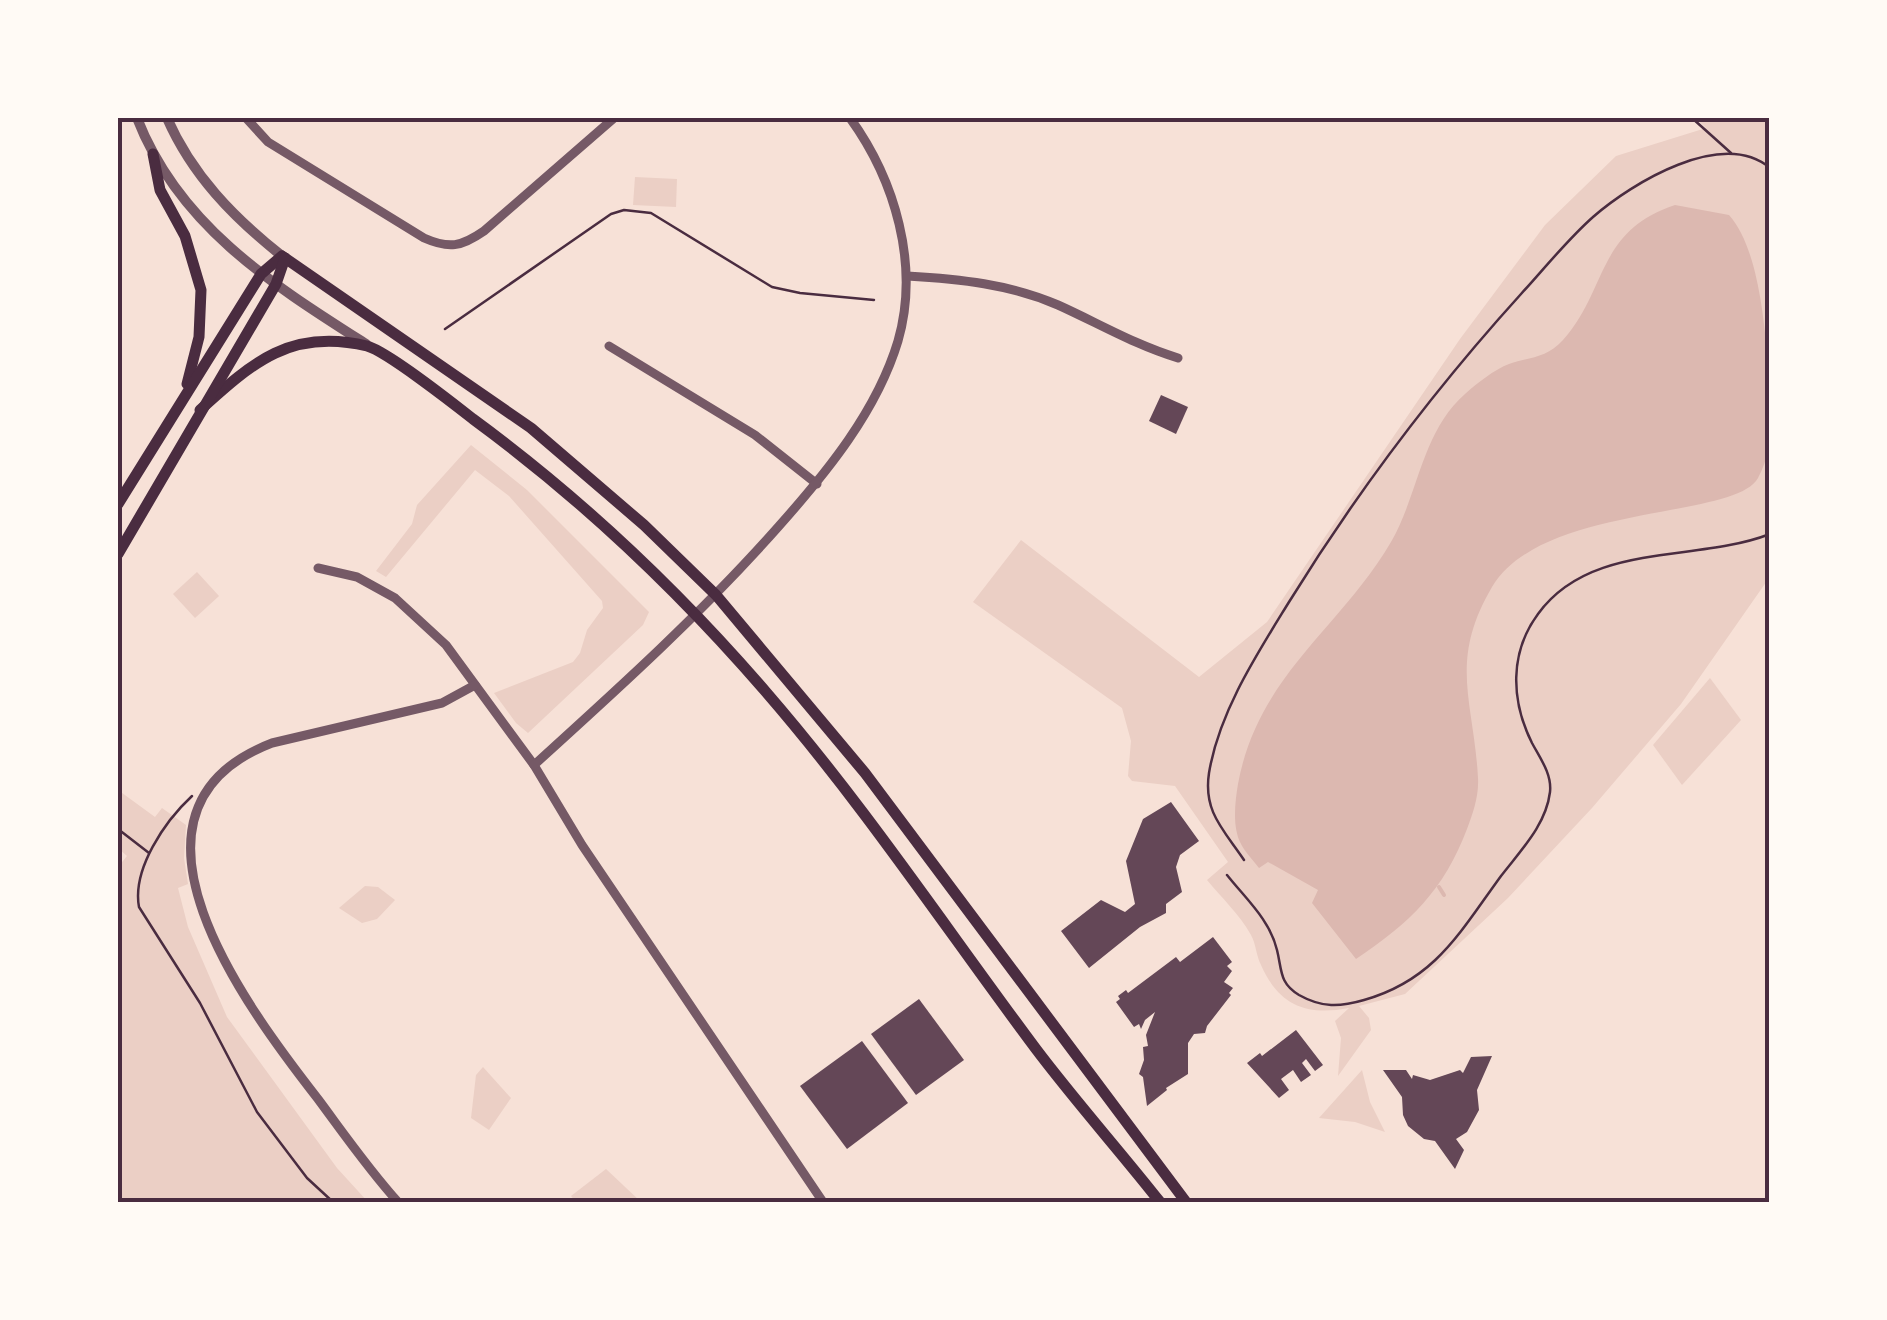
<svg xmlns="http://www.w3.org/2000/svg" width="1887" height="1320" viewBox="0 0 1887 1320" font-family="'Space Grotesk',sans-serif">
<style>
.green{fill:#ebcfc5}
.water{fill:#dcb8b0}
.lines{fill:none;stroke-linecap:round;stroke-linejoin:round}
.stream{stroke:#dcb8b0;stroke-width:4}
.building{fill:#644757}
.path{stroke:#4a2c40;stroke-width:2.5}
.minor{stroke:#755966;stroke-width:9}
.tertiary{stroke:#755966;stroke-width:10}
.secondary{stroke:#4a2c40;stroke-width:11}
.neatline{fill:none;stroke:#4a2c40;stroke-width:4}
</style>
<rect width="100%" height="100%" fill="#f7e1d7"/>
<g class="green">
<path d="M1696,118H1769V578L1681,704L1592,808L1508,898L1405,994L1359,1006L1369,1018L1371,1030L1338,1076L1341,1038L1335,1021L1349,1008C1307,1016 1279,1006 1261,965C1256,955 1256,944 1251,935C1240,915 1221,897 1207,880L1228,862L1175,786L1132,781L1128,776L1131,741L1122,708L973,602L1021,540L1199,677L1267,622L1460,339L1545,225L1616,156L1706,128Z"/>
<polygon points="635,177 677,179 676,207 633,205"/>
<polygon points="471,445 527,490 649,612 643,625 528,733 516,723 494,693 573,662 580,653 587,630 603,608 602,601 509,496 475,470 386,577 376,571 412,524 417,505"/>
<polygon points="197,572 219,596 195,618 173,594"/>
<polygon points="1710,678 1741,720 1682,785 1653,745"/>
<polygon points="118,790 155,817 162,808 186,825 184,858 188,884 178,888 188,927 227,1017 337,1168 368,1202 118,1202 118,867 127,856 118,848"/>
<polygon points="365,886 378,887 395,900 377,919 362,923 339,908"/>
<polygon points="483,1067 511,1098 489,1130 471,1118 476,1075"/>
<polygon points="1362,1070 1370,1102 1385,1132 1355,1122 1319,1118"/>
<polygon points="606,1169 641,1202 576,1202 571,1196"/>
</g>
<path class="water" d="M1675,205L1729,215C1756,245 1763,311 1767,351C1771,390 1778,442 1758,478C1735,520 1542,503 1492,587C1448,662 1474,701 1478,778C1479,796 1473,813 1467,829C1444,890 1410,923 1356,959L1312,903L1318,890L1268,862L1259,868C1253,860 1245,852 1241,844C1232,827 1235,802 1238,784C1258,675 1340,629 1391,542C1418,496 1422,431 1465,394C1476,384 1495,369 1509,364C1530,357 1547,358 1563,340C1608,290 1596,231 1675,205Z"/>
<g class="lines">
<polyline class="stream" points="1439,887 1444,895"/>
</g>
<g class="building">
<polygon points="1161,395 1188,407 1176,434 1149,421"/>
<polygon points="1171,802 1199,841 1180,855 1176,867 1182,892 1166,904 1166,913 1140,927 1089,968 1061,931 1101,900 1125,912 1135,904 1126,861 1143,819"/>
<polygon points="1213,937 1232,962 1227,966 1232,971 1224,982 1233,988 1229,993 1231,995 1207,1026 1205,1033 1194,1034 1188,1043 1188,1074 1166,1088 1167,1090 1147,1106 1143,1077 1139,1074 1144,1060 1143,1047 1148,1046 1146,1035 1155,1012 1145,1020 1141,1029 1139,1024 1134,1027 1116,1002 1120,999 1118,996 1126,990 1128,993 1176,957 1180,962"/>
<polygon points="919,999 964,1060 916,1095 871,1034"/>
<polygon points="1296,1030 1323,1065 1315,1071 1306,1059 1302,1063 1311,1075 1301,1082 1293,1070 1281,1079 1289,1090 1279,1098 1247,1063 1260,1053 1262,1056"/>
<polygon points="862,1041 908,1103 847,1149 800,1086"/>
<polygon points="1492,1056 1477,1090 1479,1110 1467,1132 1456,1139 1464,1150 1455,1169 1435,1141 1424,1139 1408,1126 1403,1115 1402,1097 1383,1070 1406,1070 1412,1079 1413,1075 1430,1080 1460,1070 1463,1073 1471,1057"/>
</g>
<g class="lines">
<g class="path">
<polyline points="1692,118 1731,153"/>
<polyline points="445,329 611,214 624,210 651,213 772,287 800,293 874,300"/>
<path d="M192,796C165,821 132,869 139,907L200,1003L257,1112L307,1178L333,1202"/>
<polyline points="118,829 149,853"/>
<path d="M1244,860C1224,830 1203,812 1209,773C1219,712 1257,654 1289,602C1357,492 1434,390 1521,294C1544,269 1567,240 1593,217C1632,183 1722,128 1770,168"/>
<path d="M1227,875C1246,899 1270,920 1277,950C1282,970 1279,983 1299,995C1322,1008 1340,1007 1364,1000C1435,980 1460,932 1501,876C1521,850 1546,825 1550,792C1552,774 1540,758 1532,743C1511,701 1509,653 1538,614C1591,541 1695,563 1770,534"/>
</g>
<g class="minor">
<path d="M246,118L268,142L424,238C449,249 461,247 484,231L614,118"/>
<path d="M907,276C960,279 1009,284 1058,305C1098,323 1135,345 1178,358"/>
<polyline points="609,346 755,435 817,484"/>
<polyline points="318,568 357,577 395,598 446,645 534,765 582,845 823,1202"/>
<path d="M534,765C619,688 703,612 779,526C827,472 877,411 898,341C920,265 895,180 850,118"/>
<path d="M398,1202C369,1170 344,1134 318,1099C248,1009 97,810 272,743L442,703L475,685"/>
</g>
<g class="tertiary">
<path d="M137,118C179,226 272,284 366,344"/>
<path d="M167,118C192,175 233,217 282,256"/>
</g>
<g class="secondary">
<polyline points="153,154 160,190 185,236 201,290 199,337 187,384"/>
<path d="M200,410C253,362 291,328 367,346C386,351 454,404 473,419C582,499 678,590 766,692C864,805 947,930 1036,1049C1076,1102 1119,1150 1160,1202"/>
<polyline points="118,504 261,274 282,256 531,428 644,525 716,595 865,773 1186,1202"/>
<polyline points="118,554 276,284 285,258"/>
</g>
</g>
<rect width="1887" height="1320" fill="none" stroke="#fffaf5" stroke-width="240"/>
<rect x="120" y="120" width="1647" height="1080" class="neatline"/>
</svg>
